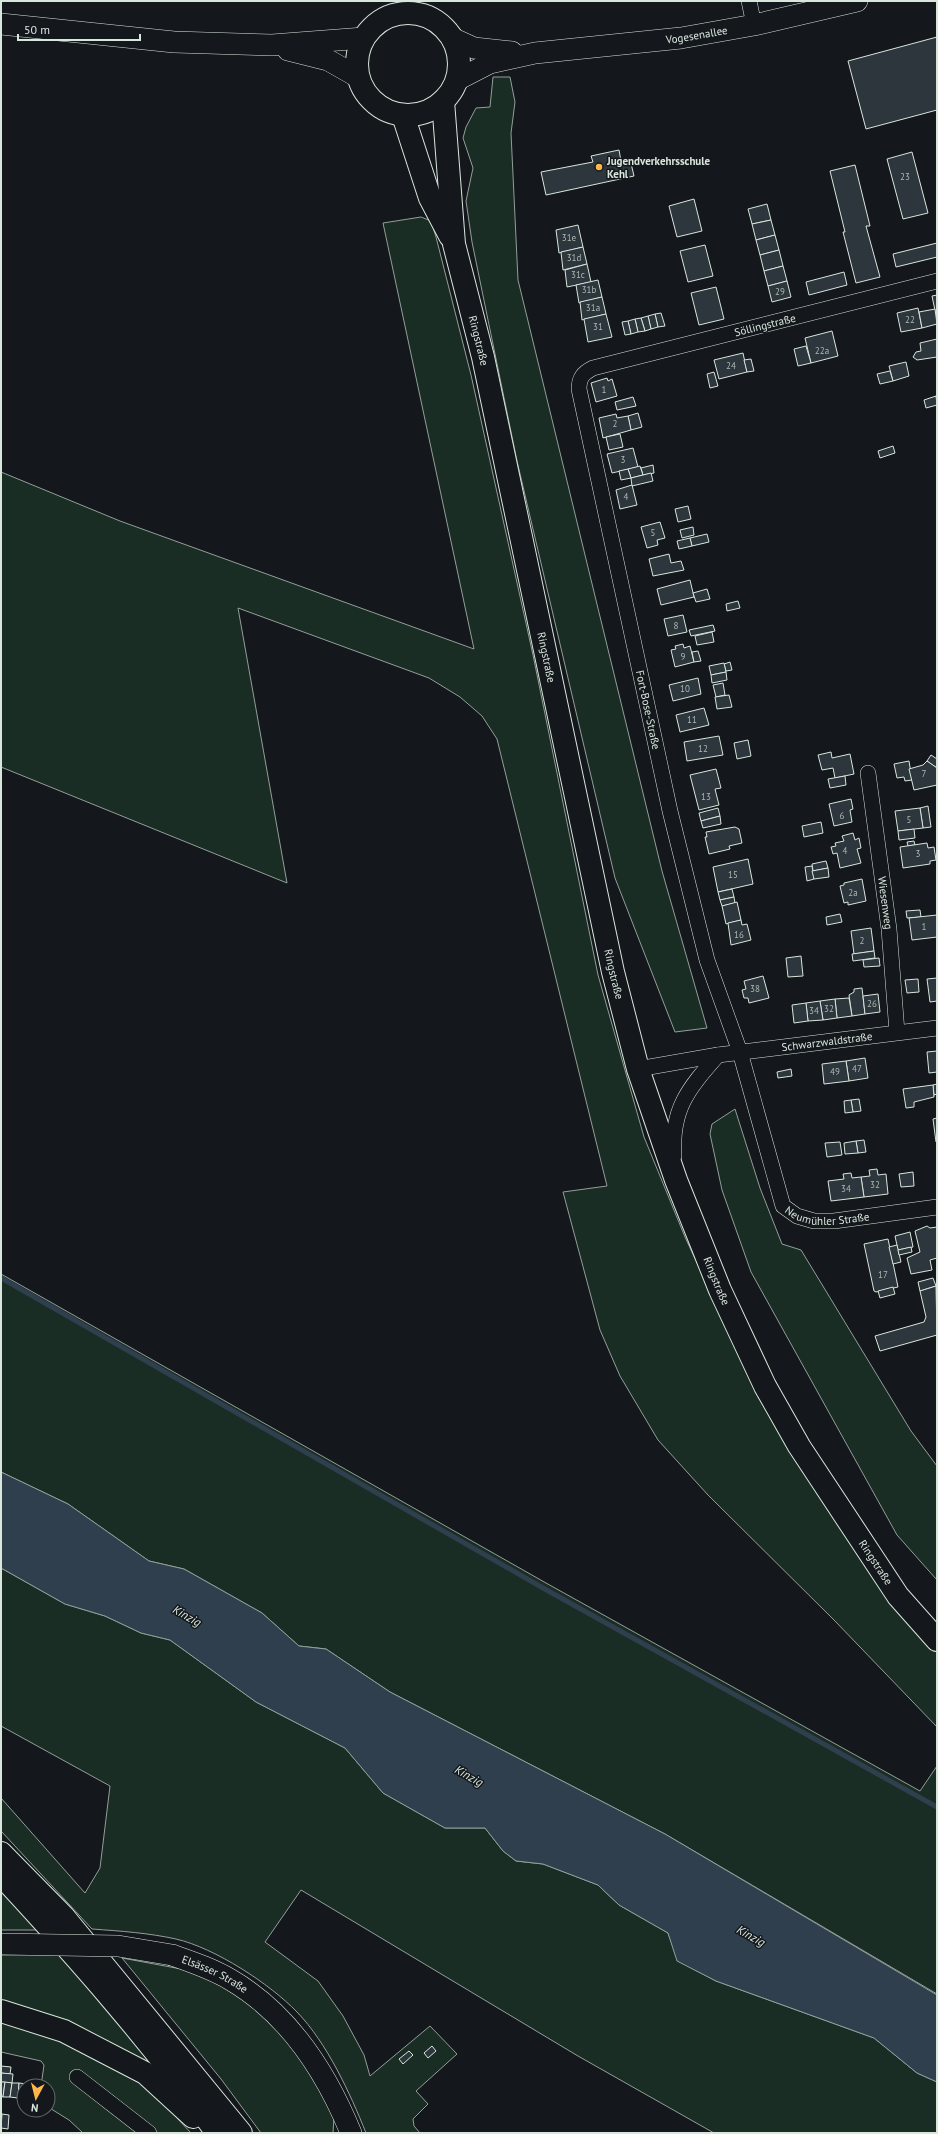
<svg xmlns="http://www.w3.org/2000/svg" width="938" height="2134" viewBox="0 0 938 2134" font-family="'PT Sans',sans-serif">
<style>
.green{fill:#1a2d24;stroke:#939e99}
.water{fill:#2f3f4d;stroke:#939e99}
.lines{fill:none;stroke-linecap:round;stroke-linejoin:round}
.stream{stroke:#2f3f4d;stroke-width:5}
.building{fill:#2c363c;stroke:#d8e6dc}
.street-casing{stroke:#d8e6dc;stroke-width:16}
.secondary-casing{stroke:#d8e6dc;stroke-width:22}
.primary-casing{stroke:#d8e6dc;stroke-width:24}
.highway-casing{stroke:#d8e6dc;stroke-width:24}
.street{stroke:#14181c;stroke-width:15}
.secondary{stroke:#14181c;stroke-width:21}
.primary{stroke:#14181c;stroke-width:22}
.highway{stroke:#14181c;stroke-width:22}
.secondary-bridge-casing{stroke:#d8e6dc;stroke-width:22;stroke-linecap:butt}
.secondary-bridge{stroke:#14181c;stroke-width:21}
.poi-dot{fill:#ffb74d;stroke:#14181c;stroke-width:1.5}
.labels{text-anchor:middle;stroke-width:3;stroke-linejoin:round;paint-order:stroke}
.number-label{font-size:9px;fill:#adbab4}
.street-label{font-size:11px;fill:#d8e6dc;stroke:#14181c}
.poi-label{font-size:11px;font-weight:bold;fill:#d8e6dc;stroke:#14181c;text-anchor:start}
.water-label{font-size:12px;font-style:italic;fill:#d8e6dc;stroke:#14181c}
</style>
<rect width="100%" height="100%" fill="#14181c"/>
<g class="green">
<polygon points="493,77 510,77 515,102 511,133 518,280 662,871 707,1028 675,1032 615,878 517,461 472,242 466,201 473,168 463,138 466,127 476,108 490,107"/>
<polygon points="421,217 431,221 436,237 471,375 533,655 598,975 644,1137 685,1237 736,1347 917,1630 937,1652 937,1727 834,1620 708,1495 658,1440 620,1376 600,1330 563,1192 607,1186 497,739 482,716 460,697 429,678 238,608 287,883 1,767 1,472 120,521 474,649 383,223"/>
<polygon points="735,1109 760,1188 782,1244 801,1250 911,1431 937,1466 937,1580 897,1535 751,1272 722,1190 710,1134 712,1124"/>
<polygon points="1,1274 546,1583 920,1791 937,1766 937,1994 665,1834 390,1692 326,1649 299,1646 262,1613 184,1569 149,1561 68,1504 1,1472"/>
<path d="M1,1568L65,1604L105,1616L141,1633L170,1640L256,1702L345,1748L383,1793L445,1828H485L503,1851L516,1861L543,1864L598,1885L619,1905L668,1933L678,1961L716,1981L874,2038L917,2073L937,2082V2133H714L578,2056L301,1890L265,1942L318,1981L343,2016L364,2055L370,2076L430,2026L457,2054L416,2091L428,2104L413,2119L414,2126L420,2133H366C350,2093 327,2043 297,2012C270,1984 215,1948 176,1939C149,1933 120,1931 92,1929L1,1831V1798L85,1893L100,1868L110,1786L1,1726Z"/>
<polygon points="1,1890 39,1930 1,1930"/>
<polygon points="62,1954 176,2087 163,2103 191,2133 83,2133 69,2120 48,2107 48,2086 41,2086 44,2065 41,2061 1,2052 1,1955"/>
<polygon points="122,1958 192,1971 210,1979 247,2001 292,2046 313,2078 334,2117 333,2133 261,2133 221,2079"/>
</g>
<polygon class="water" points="1,1472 68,1504 149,1561 184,1569 262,1613 299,1646 326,1649 390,1692 665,1834 937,1995 937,2082 917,2073 874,2038 716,1981 677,1961 668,1933 619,1905 598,1885 543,1864 516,1861 503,1851 485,1828 445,1828 383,1793 345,1748 256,1702 170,1640 141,1633 105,1616 65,1604 1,1568"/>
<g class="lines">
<polyline class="stream" points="1,1278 543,1588 937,1807"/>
</g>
<g class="building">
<polygon points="937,37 937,110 866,129 848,61"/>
<polygon points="619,150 621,161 630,159 634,176 546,195 541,172 593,162 591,156"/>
<polygon points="912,152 928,213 903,219 887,159"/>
<polygon points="855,165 870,226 866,226 880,277 856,283 843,232 845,232 830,171"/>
<polygon points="694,199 702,231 677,237 669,206"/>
<polygon points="767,204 771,220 752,224 748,209"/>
<polygon points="771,220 775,235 756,240 752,224"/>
<polygon points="578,225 583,247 559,253 556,230"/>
<polygon points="775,235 779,250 760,255 756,240"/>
<polygon points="937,243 937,257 896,267 893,254"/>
<polygon points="705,245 713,276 688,282 680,251"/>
<polygon points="583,247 587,264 563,270 561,252"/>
<polygon points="779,250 783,266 764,271 760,255"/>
<polygon points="587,264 591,282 567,287 565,270"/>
<polygon points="783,266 787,281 768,286 764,271"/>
<polygon points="844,272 847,285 809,295 806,282"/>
<polygon points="598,280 602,297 579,303 576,285"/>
<polygon points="787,281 791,297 772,302 768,286"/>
<polygon points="716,287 724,319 699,325 691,293"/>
<polygon points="937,295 937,315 936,315 932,296"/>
<polygon points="602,297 606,314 582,320 580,302"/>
<polygon points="918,308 922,328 901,332 897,313"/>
<polygon points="935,309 937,324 922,328 919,312"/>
<polygon points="661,313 665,326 658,327 655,314"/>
<polygon points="606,314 612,337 588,342 584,319"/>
<polygon points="655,314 658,327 651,329 648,316"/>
<polygon points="648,316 651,329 645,331 641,318"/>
<polygon points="641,318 645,331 638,332 635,319"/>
<polygon points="635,319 638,332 631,334 628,321"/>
<polygon points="628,321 631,334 625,335 622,322"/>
<polygon points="832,331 838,356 811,363 805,338"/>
<polygon points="937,339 937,357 917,360 913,357 916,352 921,351 920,343"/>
<polygon points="806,346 811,363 798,366 794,349"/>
<polygon points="743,353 747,372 719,379 714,360"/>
<polygon points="751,359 754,371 747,372 744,360"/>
<polygon points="906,362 909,376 893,381 889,366"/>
<polygon points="890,371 893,381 880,384 877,374"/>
<polygon points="714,372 718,386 710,388 707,374"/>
<polygon points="607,378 608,381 612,379 617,396 596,402 591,383"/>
<polygon points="936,396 937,405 926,408 924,400"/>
<polygon points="633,397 636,406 617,410 615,402"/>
<polygon points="638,413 642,427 631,430 628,416"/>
<polygon points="616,414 617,418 628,416 631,430 603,438 599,418"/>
<polygon points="620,434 623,447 609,450 606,437"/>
<polygon points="893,446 895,453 880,458 878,451"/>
<polygon points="633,448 638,467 612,473 607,454"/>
<polygon points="653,465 654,473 643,475 641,468"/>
<polygon points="640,466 643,475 631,478 628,469"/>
<polygon points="628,469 631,478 621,480 619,471"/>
<polygon points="651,473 653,481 632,486 631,478"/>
<polygon points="632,485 637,505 620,509 616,490"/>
<polygon points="688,506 691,519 678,522 675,509"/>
<polygon points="660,522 665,538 657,540 658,545 647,548 641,527"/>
<polygon points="693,527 694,535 682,538 680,530"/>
<polygon points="707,534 709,542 692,546 690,538"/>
<polygon points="690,538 692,546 679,549 677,541"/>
<polygon points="669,554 671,563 681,561 684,570 653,576 649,559"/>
<polygon points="690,580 694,597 661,605 657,589"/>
<polygon points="707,589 710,599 696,602 693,593"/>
<polygon points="738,601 740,608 727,611 726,604"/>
<polygon points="683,615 687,632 668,636 664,619"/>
<polygon points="713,625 715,631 691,636 689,630"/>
<polygon points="712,632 714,642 697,645 695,636"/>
<polygon points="683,644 684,648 690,646 694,662 675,667 671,650 676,649 675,646"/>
<polygon points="698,651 701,661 694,662 692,652"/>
<polygon points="730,662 732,670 726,671 724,664"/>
<polygon points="724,663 726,672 711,675 709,666"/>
<polygon points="726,672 727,680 712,683 711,675"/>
<polygon points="698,678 701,694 673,701 669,685"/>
<polygon points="723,683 725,695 716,697 713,685"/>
<polygon points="729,695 732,707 717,709 715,697"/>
<polygon points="704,708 709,725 680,732 676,715"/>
<polygon points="719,736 723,755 687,761 684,742"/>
<polygon points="748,740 751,756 737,759 734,743"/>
<polygon points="831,752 832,758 850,754 854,774 835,778 833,768 822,770 818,755"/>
<polygon points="931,755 937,759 937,768 927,761"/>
<polygon points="909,761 912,780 905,781 904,777 897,778 894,764"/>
<polygon points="927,761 937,768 937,785 914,790 909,769 923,765"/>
<polygon points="716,769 721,788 715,789 719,805 699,810 690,775"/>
<polygon points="845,776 846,785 830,788 828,779"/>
<polygon points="851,799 853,809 850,810 852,822 834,826 829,804"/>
<polygon points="928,806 931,827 923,828 920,808"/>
<polygon points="718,808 720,816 701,821 699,813"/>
<polygon points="920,808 923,828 898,831 895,811"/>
<polygon points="720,816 721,824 703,828 701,821"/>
<polygon points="821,822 823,833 804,837 802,826"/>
<polygon points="735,827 739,829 742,843 729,846 730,849 709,854 705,837 707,837 706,832"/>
<polygon points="914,829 915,838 899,840 898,831"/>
<polygon points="853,833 855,840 859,838 861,848 857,849 861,863 840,868 837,853 833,854 831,847 836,846 835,843 844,841 842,836"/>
<polygon points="914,841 915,845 908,846 907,842"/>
<polygon points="927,843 928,848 934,847 936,860 930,861 930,864 903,868 900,847"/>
<polygon points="748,859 753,884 718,892 713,867"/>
<polygon points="826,861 828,868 813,871 812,864"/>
<polygon points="812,866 814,879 807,881 805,867"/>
<polygon points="828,868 829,877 814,879 812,871"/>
<polygon points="862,879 866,901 848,905 848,902 844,903 840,886 844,885 844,883"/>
<polygon points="732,889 734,897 720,900 718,892"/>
<polygon points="734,897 735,903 722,906 720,900"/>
<polygon points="737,902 741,920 726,924 722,906"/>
<polygon points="920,910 921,917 907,918 906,911"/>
<polygon points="840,914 842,922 827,925 826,917"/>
<polygon points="937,915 937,937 912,940 909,918"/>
<polygon points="741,920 742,925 747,924 751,940 731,945 728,923"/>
<polygon points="871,928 874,951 854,954 851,931"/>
<polygon points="874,951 875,958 853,961 852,954"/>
<polygon points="801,956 803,976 788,977 786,958"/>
<polygon points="879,958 880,966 864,967 863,960"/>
<polygon points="763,976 769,998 749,1003 748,998 744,998 742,990 746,989 744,981"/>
<polygon points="937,978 937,1001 930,1002 927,979"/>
<polygon points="918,979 919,992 907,993 905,980"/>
<polygon points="862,988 865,1014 852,1016 849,995 854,992 854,989"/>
<polygon points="878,994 880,1012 865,1014 863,996"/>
<polygon points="849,998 852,1016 837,1018 835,999"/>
<polygon points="835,999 837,1018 823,1020 820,1001"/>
<polygon points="820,1001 823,1020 808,1021 806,1003"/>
<polygon points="806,1003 808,1021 794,1023 792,1005"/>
<polygon points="937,1051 937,1072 929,1073 927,1052"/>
<polygon points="865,1058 868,1078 849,1081 846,1061"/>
<polygon points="846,1061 849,1081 824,1084 822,1064"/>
<polygon points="791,1069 792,1076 778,1078 777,1072"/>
<polygon points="937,1084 937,1094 934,1095 933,1085"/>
<polygon points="933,1085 934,1097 914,1102 914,1107 906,1108 903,1089"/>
<polygon points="859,1099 861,1111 853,1112 851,1100"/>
<polygon points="851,1100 853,1112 845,1113 844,1101"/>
<polygon points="937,1118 937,1142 936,1142 933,1119"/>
<polygon points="864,1140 866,1152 858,1153 856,1141"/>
<polygon points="856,1141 858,1153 845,1154 844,1143"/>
<polygon points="840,1142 842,1155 827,1157 825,1143"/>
<polygon points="877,1169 878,1175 886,1174 888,1194 864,1197 861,1177 870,1176 869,1170"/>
<polygon points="913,1172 914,1186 901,1187 899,1174"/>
<polygon points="851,1173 852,1178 861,1177 864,1197 831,1201 828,1181 844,1179 843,1174"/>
<polygon points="927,1226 930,1228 937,1227 937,1258 930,1260 932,1270 911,1274 907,1258 920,1252 915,1231"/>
<polygon points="910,1232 913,1247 898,1250 895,1236"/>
<polygon points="888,1239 898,1287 876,1292 874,1291 864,1244"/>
<polygon points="897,1245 901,1262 893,1264 889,1247"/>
<polygon points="911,1247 912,1252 899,1255 898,1250"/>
<polygon points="933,1278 936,1286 920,1291 918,1282"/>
<polygon points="936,1286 937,1335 880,1351 875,1336 924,1322 926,1317 920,1291"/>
<polygon points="893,1287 895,1294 880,1298 878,1291"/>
<polygon points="432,2046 436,2051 428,2058 424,2053"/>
<polygon points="409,2051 413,2055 403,2064 399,2059"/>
<polygon points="1,2066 11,2067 10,2074 1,2073"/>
<polygon points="1,2073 13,2074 12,2083 1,2082"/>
<polygon points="1,2082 5,2082 3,2097 1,2096"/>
<polygon points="5,2082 12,2083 10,2097 3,2097"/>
<polygon points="12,2083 19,2083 18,2098 10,2097"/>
<polygon points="19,2083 27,2084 24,2086 24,2099 18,2098"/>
<polygon points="2,2114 9,2115 8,2129 1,2128"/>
</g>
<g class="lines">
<g class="street-casing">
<g id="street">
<polyline points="749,1 754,25"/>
<path id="s1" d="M937,281L593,368C583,373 579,378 579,389L670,811L707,960L740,1052L783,1206L797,1216L814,1221H834L937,1207"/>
<path id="s2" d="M868,773L889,929L897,1032"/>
<path id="s3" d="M638,1069L718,1055L937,1028"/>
<path d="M674,1156C671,1109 688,1089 718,1055"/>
<polyline points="77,2077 149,2133"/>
</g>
</g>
<g class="secondary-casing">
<g id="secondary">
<polyline points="1,24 174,42 272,45 364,38"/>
<polyline points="452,38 474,48 512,52"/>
<polyline points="288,50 328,60 358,77"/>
<path id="s4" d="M457,80L490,63L535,53L681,38L754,25L857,1"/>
<path id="s5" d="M172,1955C192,1962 213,1969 231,1980C289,2014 326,2072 351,2133"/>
</g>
</g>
<g class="primary-casing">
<g id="primary">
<circle cx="408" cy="64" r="51"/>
<path id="s6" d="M443,101L454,244L483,357L613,972L638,1069L676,1180L720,1290L765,1386L799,1446L898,1596L937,1640"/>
<polyline points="403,115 430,198 450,236"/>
</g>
</g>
<g class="highway-casing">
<g id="highway">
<polyline points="1,1853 64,1917 241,2133"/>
<path d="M1,1875C77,1957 152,2042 217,2133"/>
<polyline points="1,2011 64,2031 145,2073 193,2117"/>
</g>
</g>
<use href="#street" class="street"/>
<use href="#secondary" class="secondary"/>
<use href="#primary" class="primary"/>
<use href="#highway" class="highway"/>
<g class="secondary-bridge-casing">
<polyline id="secondary-bridge" points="1,1944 118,1946 172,1955"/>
</g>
<use href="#secondary-bridge" class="secondary-bridge"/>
</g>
<circle class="poi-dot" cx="599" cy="167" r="4"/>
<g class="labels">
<g class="number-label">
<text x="905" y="180">23</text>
<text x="569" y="241">31e</text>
<text x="574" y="261">31d</text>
<text x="578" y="278">31c</text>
<text x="589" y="293">31b</text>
<text x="780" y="295">29</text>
<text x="593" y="311">31a</text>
<text x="910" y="323">22</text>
<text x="598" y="330">31</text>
<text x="822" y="354">22a</text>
<text x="731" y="369">24</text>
<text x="604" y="393">1</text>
<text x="615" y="427">2</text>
<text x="623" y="463">3</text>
<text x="626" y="500">4</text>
<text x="653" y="536">5</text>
<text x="676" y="629">8</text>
<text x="683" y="660">9</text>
<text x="685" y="692">10</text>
<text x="692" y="723">11</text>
<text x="703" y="752">12</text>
<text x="924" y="777">7</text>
<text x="706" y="800">13</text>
<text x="842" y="819">6</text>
<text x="909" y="823">5</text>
<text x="845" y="854">4</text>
<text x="918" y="857">3</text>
<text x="733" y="878">15</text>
<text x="853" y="896">2a</text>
<text x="924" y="930">1</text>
<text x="739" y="938">16</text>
<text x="862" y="944">2</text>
<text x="755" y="992">38</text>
<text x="872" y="1007">26</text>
<text x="829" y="1012">32</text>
<text x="814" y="1014">34</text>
<text x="857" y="1072">47</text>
<text x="835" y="1075">49</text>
<text x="875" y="1188">32</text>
<text x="846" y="1192">34</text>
<text x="883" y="1278">17</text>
</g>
<g class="street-label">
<text dy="4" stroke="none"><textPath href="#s4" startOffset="246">Vogesenallee</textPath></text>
<text transform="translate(765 325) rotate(-14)" y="4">Söllingstraße</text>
<text dy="4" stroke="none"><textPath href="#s6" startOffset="243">Ringstraße</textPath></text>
<text dy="4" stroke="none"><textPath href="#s6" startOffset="567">Ringstraße</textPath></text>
<text dy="4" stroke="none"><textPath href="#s1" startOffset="710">Fort-Bose-Straße</textPath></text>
<text dy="4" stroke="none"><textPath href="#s2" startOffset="131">Wiesenweg</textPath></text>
<text dy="4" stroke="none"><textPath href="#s6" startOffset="891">Ringstraße</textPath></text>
<text dy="4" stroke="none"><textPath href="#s3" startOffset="191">Schwarzwaldstraße</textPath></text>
<text dy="4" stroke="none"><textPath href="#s1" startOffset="1272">Neumühler Straße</textPath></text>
<text dy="4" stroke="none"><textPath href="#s6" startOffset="1215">Ringstraße</textPath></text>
<text dy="4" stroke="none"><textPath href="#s6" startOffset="1539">Ringstraße</textPath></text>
<text dy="4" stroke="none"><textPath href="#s5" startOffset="47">Elsässer Straße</textPath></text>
</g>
<g class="poi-label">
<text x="607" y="165">Jugendverkehrsschule<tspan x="607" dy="13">Kehl</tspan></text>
</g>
<g class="water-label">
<text transform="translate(187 1616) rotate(30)" y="4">Kinzig</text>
<text transform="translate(469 1776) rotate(30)" y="4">Kinzig</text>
<text transform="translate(751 1936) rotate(30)" y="4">Kinzig</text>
</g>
</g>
<rect width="938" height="2134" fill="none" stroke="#d8e6dc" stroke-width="4"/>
<g transform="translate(36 2098) rotate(187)"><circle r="19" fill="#14181c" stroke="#626a69"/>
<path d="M0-3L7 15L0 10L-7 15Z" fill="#ffb74d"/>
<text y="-6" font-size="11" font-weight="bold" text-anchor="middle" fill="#d8e6dc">N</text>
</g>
<path d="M18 34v6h122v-6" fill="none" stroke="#d8e6dc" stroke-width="2"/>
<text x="24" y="34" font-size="12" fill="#d8e6dc" stroke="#14181c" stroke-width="3" paint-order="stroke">50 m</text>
</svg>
